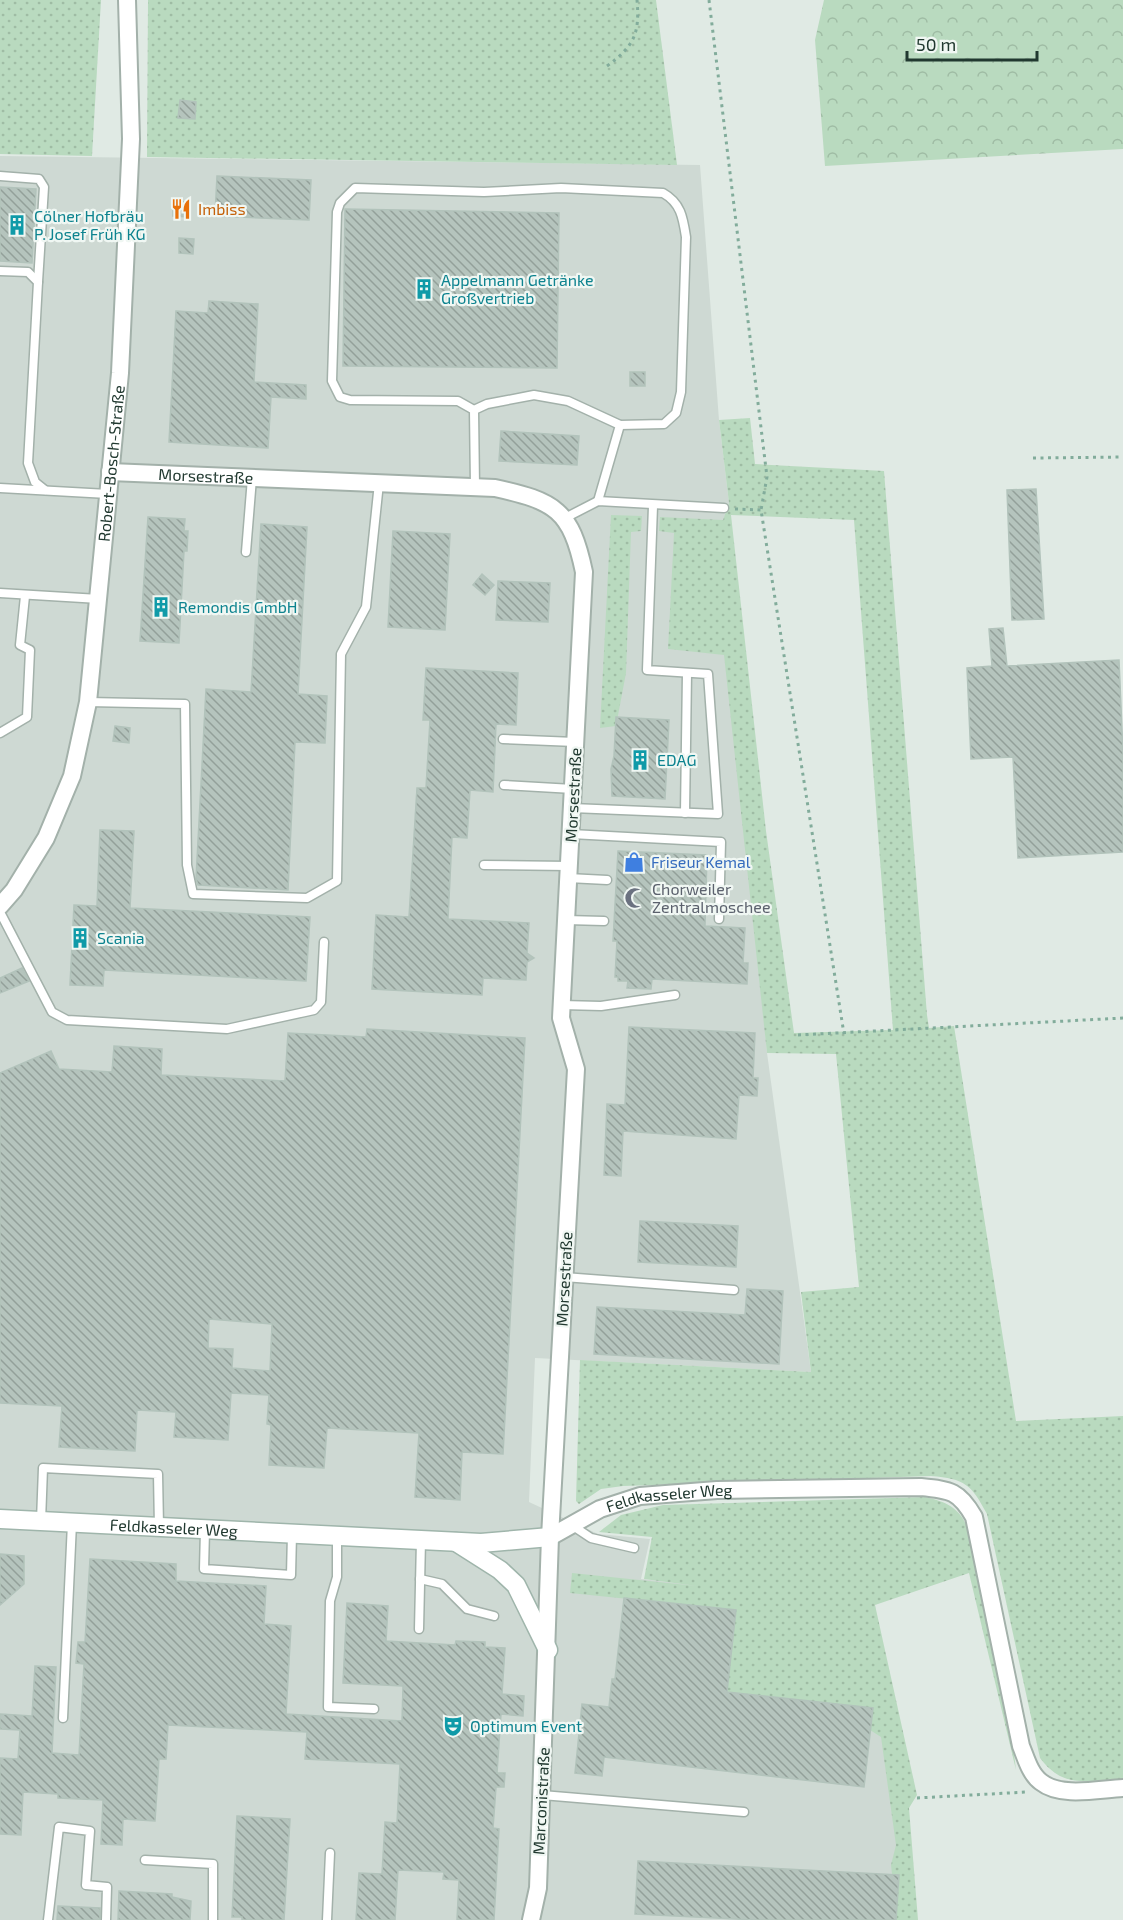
<svg xmlns="http://www.w3.org/2000/svg" width="1123" height="1920" viewBox="0 0 1123 1920" font-family="'Exo 2',sans-serif">
<style>
.built{fill:#ced9d3}
.grass{fill:url(#grass-dots);fill-rule:evenodd}
.forest{fill:url(#forest-crowns)}
.building{fill:url(#building-back-hatch);stroke:#b2c3bb;stroke-width:1.5;fill-rule:evenodd}
.lines{fill:none;stroke-linecap:round;stroke-linejoin:round}
.lane-casing{stroke:#a3b1aa;stroke-width:11}
.street-casing{stroke:#a3b1aa;stroke-width:20}
.secondary-casing{stroke:#9fb5ab;stroke-width:21}
.path{stroke:#82ac9b;stroke-width:3;stroke-dasharray:3 4.5;stroke-linecap:butt}
.lane{stroke:#fff;stroke-width:8}
.street{stroke:#fff;stroke-width:16}
.secondary{stroke:#fff;stroke-width:18}
.labels{text-anchor:middle;stroke-width:4.5;stroke-linejoin:round;paint-order:stroke}
.food-label{font-size:16px;fill:#c56008;stroke:#f0f7f3;text-anchor:start}
.culture-label{font-size:16px;fill:#0d838f;stroke:#f0f7f3;text-anchor:start}
.street-label{font-size:16px;fill:#213930;stroke:#f0f7f3}
.shop-label{font-size:16px;fill:#366cbe;stroke:#f0f7f3;text-anchor:start}
.worship-label{font-size:16px;fill:#5b616d;stroke:#f0f7f3;text-anchor:start}
</style>
<defs>
<pattern id="grass-dots" width="8" height="8" patternUnits="userSpaceOnUse" patternTransform="scale(1.5)"><rect width="8" height="8" fill="#b9dabf"/><path d="M2 2h.1M6 6h.1" fill="none" stroke="#9fbca4" stroke-width="1.8" stroke-linecap="round"/></pattern>
<pattern id="forest-crowns" width="20" height="18" patternUnits="userSpaceOnUse" patternTransform="scale(1.5)"><rect width="20" height="18" fill="#b9dabf"/><path d="M2 6a3 3 0 1 1 6 0M12 15a3 3 0 1 1 6 0" fill="none" stroke="#9fbca4"/></pattern>
<pattern id="building-back-hatch" width="6" height="6" patternUnits="userSpaceOnUse" patternTransform="scale(1.5)"><rect width="6" height="6" fill="#b5c4bd"/><path d="M-1 5l2 2M0 0l6 6M5-1l2 2" fill="none" stroke="#93a09a"/></pattern>
</defs>
<rect width="100%" height="100%" fill="#e0eae4"/>
<polygon class="built" points="0,156 700,165 719,420 729,503 723,521 767,1053 811,1372 535,1358 529,1502 598,1534 650,1539 641,1579 875,1605 910,1920 0,1920"/>
<g class="grass">
<polygon points="0,0 101,0 92,156 0,154"/>
<polygon points="148,0 656,0 677,165 147,157"/>
<path d="M750,418L755,464L884,471L927,1015L929,1028L954,1026L1016,1421L1123,1416V1779C1088,1780 1064,1790 1040,1758L987,1514C971,1484 965,1479 931,1476L623,1486L601,1489L579,1504L576,1501L580,1360L811,1372L801,1292L859,1287L836,1054L767,1053L724,655L668,649L674,533L659,531L660,517L723,520L729,503L719,420ZM731,515L854,520L893,1030L794,1033L766,831Z"/>
<polygon points="611,515 642,516 641,531 631,532 626,673 616,726 600,728"/>
<path d="M925,1497C947,1502 960,1508 968,1529L1013,1745L1016,1770L969,1573L875,1605L917,1795L909,1808L918,1920H896L899,1875L892,1874L891,1865L896,1845L881,1737L870,1730L873,1708L727,1692L735,1610L570,1593L572,1573L697,1586L644,1579L652,1537L599,1532L621,1515L663,1505Z"/>
</g>
<polygon class="forest" points="824,0 1123,0 1123,149 825,166 815,40"/>
<g class="building">
<polygon points="180,100 196,102 195,119 178,118"/>
<polygon points="217,176 311,180 309,220 215,216"/>
<polygon points="0,187 36,189 32,263 0,261"/>
<polygon points="173,201 189,202 188,217 173,216"/>
<polygon points="345,209 559,213 557,368 343,366"/>
<polygon points="179,238 194,239 193,254 179,253"/>
<polygon points="209,301 258,304 254,382 306,385 306,399 271,397 268,448 169,442 176,311 208,313"/>
<rect x="630" y="372" width="15" height="14"/>
<polygon points="501,431 579,436 577,465 499,461"/>
<polygon points="1036,489 1044,619 1012,620 1007,490"/>
<polygon points="148,517 185,519 184,531 188,531 187,551 184,551 179,643 140,641"/>
<polygon points="261,524 307,527 298,694 327,696 325,743 295,742 288,890 198,885 196,879 206,689 251,692"/>
<polygon points="393,531 450,534 445,630 388,627"/>
<polygon points="482,574 494,585 485,595 473,585"/>
<polygon points="498,581 550,583 548,622 496,620"/>
<polygon points="1003,628 1007,666 1119,660 1123,753 1123,852 1018,858 1013,757 971,759 967,668 992,666 989,629"/>
<polygon points="426,668 518,673 516,725 496,724 493,792 470,790 467,838 452,837 448,919 529,923 527,953 534,958 527,962 526,980 483,978 482,995 372,989 376,915 409,917 417,788 426,788 430,720 423,720"/>
<polygon points="616,717 669,720 665,799 612,796 611,769 614,756"/>
<polygon points="115,726 130,728 129,743 113,741"/>
<polygon points="100,830 134,831 130,908 310,917 306,981 104,970 103,986 70,985 74,905 97,906"/>
<polygon points="618,851 707,855 705,926 745,928 743,963 748,963 747,984 652,979 651,989 627,988 628,981 618,981 618,977 615,977 617,941 613,941"/>
<polygon points="22,968 29,981 0,993 0,978"/>
<polygon points="629,1027 755,1033 753,1078 758,1078 757,1096 739,1095 736,1139 623,1131 621,1176 604,1175 607,1104 625,1105"/>
<path d="M367,1029L525,1038L503,1454L462,1452L460,1500L415,1497L419,1433L327,1428L324,1468L269,1465L271,1425L267,1424L269,1395L231,1393L228,1440L174,1437L176,1412L137,1410L135,1451L59,1447L62,1406L0,1403V1073L51,1051L59,1069L112,1072L114,1046L162,1049L161,1075L285,1081L288,1033L366,1037ZM209,1319L272,1324L270,1371L232,1368L233,1349L208,1348Z"/>
<polygon points="640,1221 738,1226 736,1267 638,1262"/>
<polygon points="747,1289 783,1291 779,1364 594,1354 597,1307 745,1315"/>
<polygon points="0,1554 24,1556 24,1584 0,1605"/>
<polygon points="90,1559 176,1564 176,1581 266,1586 264,1624 291,1626 286,1714 402,1721 403,1686 343,1683 347,1603 388,1606 386,1641 455,1645 456,1641 485,1642 485,1647 505,1648 502,1694 524,1696 523,1716 501,1714 497,1773 505,1773 504,1787 496,1787 493,1828 499,1829 494,1920 457,1920 459,1880 443,1879 444,1872 398,1870 395,1920 356,1920 359,1873 382,1874 385,1822 397,1823 400,1764 305,1759 307,1732 168,1725 166,1759 159,1759 155,1821 123,1819 122,1845 101,1844 103,1800 58,1798 58,1794 23,1792 21,1835 0,1834 0,1758 18,1759 20,1730 0,1729 0,1714 32,1716 35,1666 56,1667 52,1753 79,1755 84,1664 76,1663 78,1642 85,1642"/>
<polygon points="624,1598 736,1610 727,1692 873,1708 864,1787 604,1757 602,1776 575,1773 582,1704 609,1707 612,1679 615,1679"/>
<polygon points="237,1816 290,1819 284,1920 242,1920 242,1917 232,1917"/>
<polygon points="638,1861 899,1875 896,1920 756,1920 635,1914"/>
<polygon points="119,1891 172,1894 172,1897 191,1901 190,1920 118,1920"/>
<polygon points="58,1906 100,1908 100,1920 57,1920"/>
</g>
<g class="lines">
<g class="lane-casing">
<g id="lane">
<polyline points="0,176 39,179 44,187 38,282"/>
<polyline points="0,271 28,272 38,282 28,463 35,482 45,490"/>
<path d="M474,410L487,404L534,395L568,401L620,425L664,424L676,413L681,392L686,237C683,218 681,203 663,193L561,188L484,192L355,188L340,203L337,212L332,381L340,397L350,400L458,401L474,410L475,487"/>
<polyline points="0,488 108,494"/>
<polyline points="598,501 620,425"/>
<polyline points="565,518 598,501 724,508"/>
<polyline points="246,552 252,478"/>
<polyline points="0,593 99,599"/>
<polyline points="88,702 185,704 187,865 193,894 307,898 337,881 341,654 366,607 379,483"/>
<polyline points="0,733 27,717 30,650 20,645 25,596"/>
<polyline points="503,739 575,742"/>
<polyline points="504,785 573,789"/>
<polyline points="572,808 718,814 708,674 647,670 653,506"/>
<polyline points="685,813 687,673"/>
<polyline points="571,834 721,842 719,919"/>
<polyline points="484,865 569,866"/>
<polyline points="568,878 607,880"/>
<polyline points="0,912 52,1012 67,1020 227,1029 305,1012 314,1010 321,1002 324,942"/>
<polyline points="566,920 604,921"/>
<polyline points="562,1005 601,1006 675,995"/>
<polyline points="564,1277 734,1290"/>
<polyline points="41,1521 43,1468 158,1474 159,1527"/>
<polyline points="573,1526 591,1538 634,1548"/>
<polyline points="205,1530 204,1569 291,1575 292,1534"/>
<polyline points="337,1536 337,1577 330,1601 328,1707 374,1709"/>
<polyline points="420,1579 442,1584 467,1609 494,1616"/>
<polyline points="419,1629 421,1540"/>
<polyline points="63,1718 72,1523"/>
<polyline points="542,1795 744,1812"/>
<polyline points="145,1860 213,1864 213,1920"/>
<polyline points="48,1920 59,1827 90,1831 86,1885 107,1887 106,1920"/>
<polyline points="327,1920 330,1853"/>
</g>
</g>
<g class="street-casing">
<g id="street">
<path id="s1" d="M110,472L495,488C555,501 571,510 584,572L561,1018L576,1069L550,1537L538,1888L531,1920"/>
<path id="s2" d="M0,906L14,890L46,838L72,776L88,702L120,373L131,139L127,0"/>
<path id="s3" d="M550,1537L600,1509L640,1496L717,1490L921,1487C951,1490 959,1491 974,1517L1021,1746C1026,1758 1030,1774 1041,1782C1061,1798 1099,1789 1123,1788"/>
</g>
</g>
<g class="secondary-casing">
<g id="secondary">
<path id="s4" d="M0,1519L481,1543L550,1537"/>
<polyline points="456,1542 500,1570 516,1585 548,1650"/>
</g>
</g>
<g class="path">
<polyline points="709,0 767,477 761,510 844,1034"/>
<path d="M607,66C634,46 640,34 637,0"/>
<polyline points="1033,458 1123,457"/>
<polyline points="735,509 761,510"/>
<polyline points="798,1035 1123,1018"/>
<polyline points="917,1798 1026,1792"/>
</g>
<use href="#lane" class="lane"/>
<use href="#street" class="street"/>
<use href="#secondary" class="secondary"/>
</g>
<defs>
<g id="restaurant-bare" transform="scale(1.62)"><path d="M-5-6h1v4h1v-4h1v4h1v-4h1v5L-1.5 .5V6h-2V.5L-5-1ZM5-6V6H3V1.5H1.5Q1.5-4 5-6Z" fill="#e8710a" stroke="#f0f7f3" stroke-width="2.5" paint-order="stroke"/></g>
<g id="building-bare" transform="scale(1.62)"><path d="M-4-6H4V6H1V3H-1V6H-4ZM-2.5-4.3h1.7v1.8h-1.7ZM.8-4.3h1.7v1.8H.8ZM-2.5-1h1.7V.8h-1.7ZM.8-1h1.7V.8H.8Z" fill="#0f9aa8" stroke="#f0f7f3" stroke-width="2.5" paint-order="stroke"/></g>
<g id="shop-bare" transform="scale(1.62)"><path d="M-5-2.5h2.3a2.7 3.5 0 0 1 5.4 0H5L5.5 6h-11ZM-1.5-2.5h3a1.5 2.3 0 0 0-3 0Z" fill="#3f7fe0" stroke="#f0f7f3" stroke-width="2.5" paint-order="stroke"/></g>
<g id="mosque-bare" transform="scale(1.62)"><path d="M3.5-4.9A6 6 0 1 0 3.5 4.9A5 5 0 1 1 3.5-4.9Z" fill="#6b7280" stroke="#f0f7f3" stroke-width="2.5" paint-order="stroke"/></g>
<g id="theatre-bare" transform="scale(1.62)"><path d="M-5-5.5Q0-4 5-5.5V0Q5 5 0 6Q-5 5-5 0ZM-3.3-2.5H-1v1.5H-3.3ZM1-2.5H3.3v1.5H1ZM-2.8 1Q0 5.5 2.8 1Z" fill="#0f9aa8" stroke="#f0f7f3" stroke-width="2.5" paint-order="stroke"/></g>
</defs>
<g fill-rule="evenodd">
<use href="#restaurant-bare" x="181" y="209"/>
<use href="#building-bare" x="17" y="225"/>
<use href="#building-bare" x="424" y="289"/>
<use href="#building-bare" x="161" y="607"/>
<use href="#building-bare" x="640" y="760"/>
<use href="#shop-bare" x="634" y="862"/>
<use href="#mosque-bare" x="635" y="898"/>
<use href="#building-bare" x="80" y="938"/>
<use href="#theatre-bare" x="453" y="1726"/>
</g>
<g class="labels">
<g class="food-label">
<text x="198" y="215">Imbiss</text>
</g>
<g class="culture-label">
<text x="34" y="222">Cölner Hofbräu<tspan x="34" dy="18">P. Josef Früh KG</tspan></text>
<text x="441" y="286">Appelmann Getränke<tspan x="441" dy="18">Großvertrieb</tspan></text>
<text x="178" y="613">Remondis GmbH</text>
<text x="657" y="766">EDAG</text>
<text x="97" y="944">Scania</text>
<text x="470" y="1732">Optimum Event</text>
</g>
<g class="street-label">
<text dy="6" stroke="none"><textPath href="#s2" startOffset="465">Robert-Bosch-Straße</textPath></text>
<text dy="6" stroke="none"><textPath href="#s1" startOffset="96">Morsestraße</textPath></text>
<text transform="translate(573 795) rotate(-87)" y="6">Morsestraße</text>
<text transform="translate(564 1279) rotate(-87)" y="6">Morsestraße</text>
<text dy="6" stroke="none"><textPath href="#s3" startOffset="128">Feldkasseler Weg</textPath></text>
<text dy="6" stroke="none"><textPath href="#s4" startOffset="174">Feldkasseler Weg</textPath></text>
<text transform="translate(541 1801) rotate(-87)" y="6">Marconistraße</text>
</g>
<g class="shop-label">
<text x="651" y="868">Friseur Kemal</text>
</g>
<g class="worship-label">
<text x="652" y="895">Chorweiler<tspan x="652" dy="18">Zentralmoschee</tspan></text>
</g>
</g>
<path d="M907 51v9h130v-9" fill="none" stroke="#213930" stroke-width="3"/>
<text x="916" y="51" font-size="18" fill="#213930" stroke="#f0f7f3" stroke-width="4.5" paint-order="stroke">50 m</text>
</svg>
